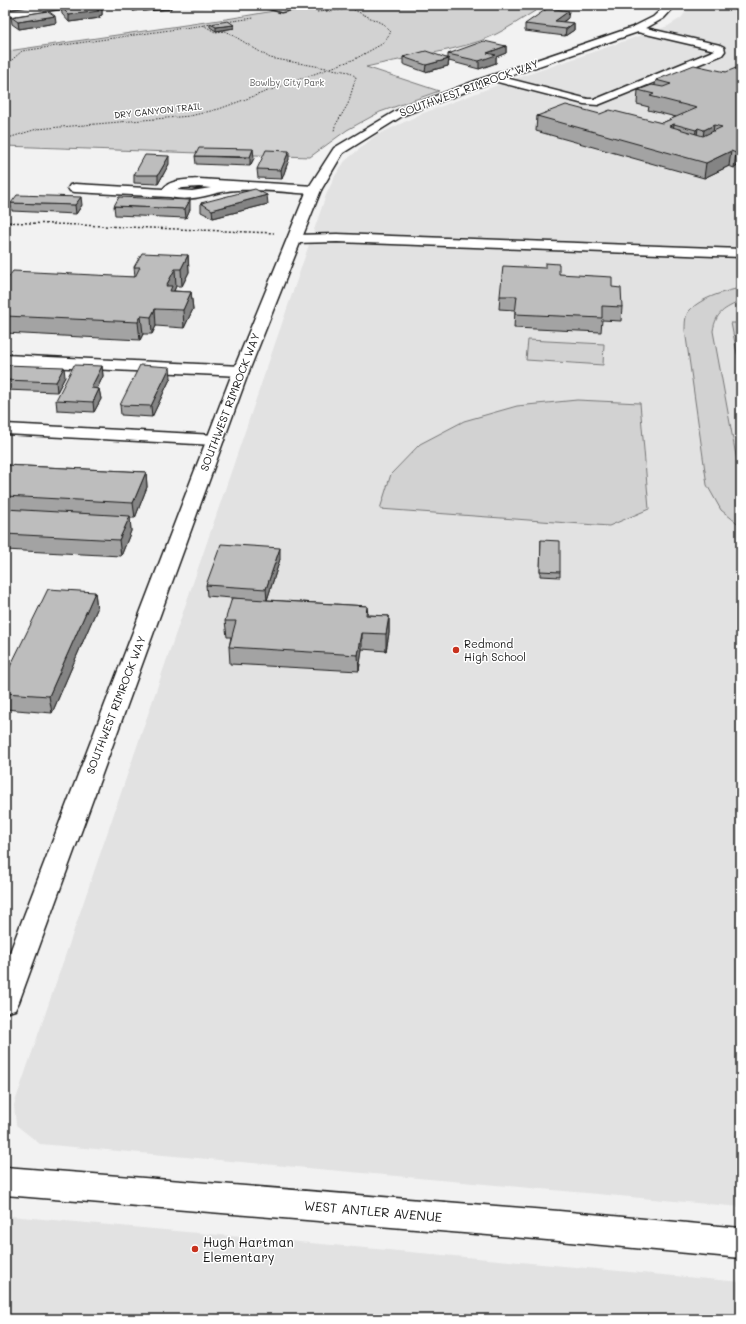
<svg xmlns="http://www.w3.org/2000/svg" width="746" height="1324" viewBox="0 0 746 1324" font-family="Mali,sans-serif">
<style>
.built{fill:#e2e2e2}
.green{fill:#d2d2d2;stroke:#777}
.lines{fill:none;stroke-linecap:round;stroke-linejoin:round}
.minor-casing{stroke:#1c1c1c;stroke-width:3}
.major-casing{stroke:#1c1c1c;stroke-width:3}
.path-far1{stroke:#1c1c1c;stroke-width:1;stroke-dasharray:1.5 1.5;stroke-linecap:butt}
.path{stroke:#1c1c1c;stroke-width:1.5;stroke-dasharray:2 2;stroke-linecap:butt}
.minor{fill:#fff;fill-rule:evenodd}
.major{fill:#fff;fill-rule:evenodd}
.wall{fill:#a3a3a3;stroke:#1c1c1c}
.shaded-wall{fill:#848484;stroke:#1c1c1c}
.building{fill:#bdbdbd;stroke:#1c1c1c;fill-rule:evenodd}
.poi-dot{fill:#c8321e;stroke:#fff;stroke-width:1.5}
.labels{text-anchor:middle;stroke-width:3;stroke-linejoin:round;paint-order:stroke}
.far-park-label{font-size:9px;fill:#5c5c5c;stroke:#fff}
.far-street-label{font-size:9px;fill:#1c1c1c;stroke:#fff}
.street-label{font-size:11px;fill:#1c1c1c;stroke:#fff}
.poi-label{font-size:11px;fill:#1c1c1c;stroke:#fff;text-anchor:start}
.near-street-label{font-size:13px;fill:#1c1c1c;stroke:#fff}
.near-poi-label{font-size:13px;fill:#1c1c1c;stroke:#fff;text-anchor:start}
</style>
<rect width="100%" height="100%" fill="#f2f2f2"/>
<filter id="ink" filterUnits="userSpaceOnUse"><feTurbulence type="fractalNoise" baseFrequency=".025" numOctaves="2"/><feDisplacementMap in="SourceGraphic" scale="8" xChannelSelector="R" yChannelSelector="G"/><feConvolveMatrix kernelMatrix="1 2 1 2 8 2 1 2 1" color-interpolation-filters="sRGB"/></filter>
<g filter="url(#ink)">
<g class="built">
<polygon points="691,5 741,5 741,1207 40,1144 16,1125 14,1105 326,195 335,176 345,161 375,136 421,114 495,86 668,26 681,18"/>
<polygon points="10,1216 741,1282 741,1319 5,1319 5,1217"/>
</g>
<g class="green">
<path d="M309,5H545C524,17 503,33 480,41C443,53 404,58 366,67L439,91L380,112L347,130L310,157L5,146V54L8,51L233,18Z"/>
<path d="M741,288V301C724,309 716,312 713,331L741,483V526L721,510L707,485L685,330C685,326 685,318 687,314C696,299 725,291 741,288Z"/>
<polygon points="731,323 741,323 741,373"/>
<polygon points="528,340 604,344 603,365 526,360"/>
<polygon points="577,400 640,403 649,509 609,526 380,509 391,474 420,444 464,421 517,406"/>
</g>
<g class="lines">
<g class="minor-casing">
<g id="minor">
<polygon points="46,5 71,5 66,8 5,17 5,11"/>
<polygon points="262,5 306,5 304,7 281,12 264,7"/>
<polygon points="637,26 720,45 724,47 725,51 722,55 598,105 584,104 490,80 489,78 494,75 588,99 596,99 715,50 633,31 632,29 633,27"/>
<path d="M199,179L314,186L319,187L321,190L319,193L314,194C289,193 262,189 237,190C213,191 195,203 170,197L75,192L70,191L68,188L70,185L75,184L163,189C170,179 188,180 199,179ZM199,187L211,188L192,191L176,190L183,188Z"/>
<polygon points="337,234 741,249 741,257 337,242 294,243 289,242 287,239 289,236 294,235"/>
<polygon points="5,355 241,366 247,367 249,371 247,375 241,376 5,365"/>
<polygon points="5,424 215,435 221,436 224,440 221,444 215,445 5,434"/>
<polygon points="5,1167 559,1211 741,1228 741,1258 559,1241 5,1195"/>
</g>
</g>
<g class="major-casing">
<polygon id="major" points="666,5 676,5 664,18 641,31 486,84 404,115 343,153 321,190 249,371 19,1002 15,1010 5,1013 5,965 233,371 307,190 332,151 334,148 396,111 478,80 633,27 653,17"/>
</g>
<g class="path-far1">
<polyline points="317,12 352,9"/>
<polyline points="225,22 254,18"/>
<polyline points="203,25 215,32 226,31 270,58 349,72 356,77 348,104 335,126 334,131"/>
<polyline points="5,66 22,51 212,24"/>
<polyline points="5,139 37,129 190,116 219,109 355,59 382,44 391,32 383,24 352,9 375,5"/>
</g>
<polyline class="path" points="5,222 274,233"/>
<use href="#minor" class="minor"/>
<use href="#major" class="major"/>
</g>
<g class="wall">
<polygon points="71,5 98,5 102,8 102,15 99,16 100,18 69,22 62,14 61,7 71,6"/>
<polygon points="128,5 170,5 171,9 143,11 142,10 133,11"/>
<polygon points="192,5 229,5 230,6 193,7"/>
<polygon points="11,17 56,23 19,29 12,24"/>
<polygon points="568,18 563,22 574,23 574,30 565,36 525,31 525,24"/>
<polygon points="210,24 234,28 216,31 210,27"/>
<polygon points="506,46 506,53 496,57 496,63 479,69 449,61 448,66 425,72 403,64 403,57 448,58 448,54"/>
<polygon points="726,72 741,164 734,168 729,166 704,178 536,131 537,116 600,114 662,123 676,117 648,110 649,107 637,104 638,90 655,85 656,80"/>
<polygon points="195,156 254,158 250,166 196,164"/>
<polygon points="289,159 282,179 258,178 257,169"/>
<polygon points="169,164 158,184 134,183 134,175"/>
<polygon points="11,203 82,205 76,214 12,211"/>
<polygon points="201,203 268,204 213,218 201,212"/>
<polygon points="114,206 190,209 186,218 115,215"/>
<polygon points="188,255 189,272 182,286 176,286 174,291 191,292 193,309 184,328 156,326 152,334 143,334 140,340 5,333 5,282 135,277 134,267"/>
<polygon points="559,274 612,287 622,307 621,321 602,320 601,332 514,328 515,310 499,309 500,296"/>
<polygon points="5,365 65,377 57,392 5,390"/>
<polygon points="102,366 103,376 97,389 99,389 101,399 94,412 57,410 56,400"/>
<polygon points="171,377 152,417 121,415 120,405"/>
<polygon points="5,465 146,472 147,487 135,518 130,518 131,531 121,556 5,550"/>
<polygon points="541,540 560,572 560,577 540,576"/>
<polygon points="280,559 267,600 367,606 368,615 389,616 389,633 386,651 362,649 359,671 230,664 229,647 231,637 227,637 225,621 244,599 207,596 206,585"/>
<polygon points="95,592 97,609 52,713 5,709 5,677"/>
</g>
<g class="shaded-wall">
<polygon points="132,5 142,5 142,10 133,11"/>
<polygon points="143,5 170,5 171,9 143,11"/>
<polygon points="102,8 102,15 99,16 100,18 69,22 69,15"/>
<polygon points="569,11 568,18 554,28 555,21"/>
<polygon points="55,16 56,23 19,29 18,22"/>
<polygon points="574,23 574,30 565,36 566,29"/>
<polygon points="234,25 234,28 216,31 216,27"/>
<polygon points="506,46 506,53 496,57 496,63 479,69 479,61 487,53"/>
<polygon points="449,59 448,66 425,72 426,65"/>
<polygon points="674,124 672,139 669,126"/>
<polygon points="714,125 712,140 702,145 704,130"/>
<polygon points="698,128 696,143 694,144 696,130"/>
<polygon points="253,149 254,158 250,166 250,157"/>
<polygon points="741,150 741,164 734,168 736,153"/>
<polygon points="289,151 289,159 282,179 281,170"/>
<polygon points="731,151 729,166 704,178 706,163"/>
<polygon points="169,156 169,164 158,184 158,175"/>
<polygon points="267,195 268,204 213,218 212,210"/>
<polygon points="81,197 82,205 76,214 75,205"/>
<polygon points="190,200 190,209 186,218 185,209"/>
<polygon points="188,255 189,272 182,286 181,269"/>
<polygon points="175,269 176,286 173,293 174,303 166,286"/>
<polygon points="191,292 193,309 184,328 183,310"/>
<polygon points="155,309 156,326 152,334 151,317"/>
<polygon points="141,316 143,334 140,340 138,322"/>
<polygon points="102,366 103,376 92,399 91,388"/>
<polygon points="64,367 65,377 57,392 56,382"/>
<polygon points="170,367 171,377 152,417 151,406"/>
<polygon points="99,389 101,399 94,412 93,402"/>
<polygon points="146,472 147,487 135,518 133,503"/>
<polygon points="130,516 131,531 121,556 119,540"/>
<polygon points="280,548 280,559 267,600 266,589"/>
<polygon points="95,592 97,609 52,713 49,696"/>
<polygon points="389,616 389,633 386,651 386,634"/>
<polygon points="362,633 362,649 359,671 358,655"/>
</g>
<g class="building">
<polygon points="72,5 98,5 102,8 96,9 99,11 69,15 61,7 73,6"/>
<polygon points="548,8 569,11 555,21 574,23 566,29 525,24"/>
<polygon points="48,11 55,16 18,22 11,17"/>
<polygon points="228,21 234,25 216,27 210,24"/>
<polygon points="484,41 506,46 487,53 496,55 479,61 448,54"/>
<polygon points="426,51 449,59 426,65 403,57"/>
<path d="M694,65L726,72L741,66V150L736,153L731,151L706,163L537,116L566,105L600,114L610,110L662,123L697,108L650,96L654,94L638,90L652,85L663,87L671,84L656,80ZM674,124L696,130L698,128L704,130L714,125L722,127L703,136L669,126Z"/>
<polygon points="199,148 253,149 250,157 195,156"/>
<polygon points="266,150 289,151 281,170 257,169"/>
<polygon points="145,155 169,156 158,175 134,175"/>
<polygon points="255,189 267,195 212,210 201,203"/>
<polygon points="17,195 81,197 75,205 11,203"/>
<polygon points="119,197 190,200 185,209 114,206"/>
<polygon points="142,253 188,255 181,269 175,269 166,286 172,286 170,291 191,292 183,310 155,309 151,317 141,316 138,322 5,316 5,282 13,271 135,277 140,267 134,267"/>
<polygon points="545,263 559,264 559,274 612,277 612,287 621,288 622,307 602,306 602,318 515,314 517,296 500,296 503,266 545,268"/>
<polygon points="5,365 64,367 56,382 5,380"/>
<polygon points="74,365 102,366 91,388 99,389 93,402 56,400"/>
<polygon points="140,365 170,367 151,406 120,405"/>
<polygon points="5,465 146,472 133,503 5,496"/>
<polygon points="5,509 130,516 119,540 5,534"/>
<polygon points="541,540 560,541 560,572 540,571"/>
<polygon points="221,544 280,548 266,589 206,585"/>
<polygon points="48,589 95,592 49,696 5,693 5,677"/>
<polygon points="232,598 367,606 366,615 389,616 386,634 362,633 358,655 229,647 236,621 225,621"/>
</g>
</g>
<g class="poi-dot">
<circle cx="456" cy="650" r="4"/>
<circle cx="195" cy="1249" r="4"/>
</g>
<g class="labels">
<g class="far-park-label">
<text x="287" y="86">Bowlby City Park</text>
</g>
<g class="far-street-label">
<text transform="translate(158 111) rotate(-6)" y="3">DRY CANYON TRAIL</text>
</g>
<g class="street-label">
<text transform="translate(469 88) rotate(-20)" y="4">SOUTHWEST RIMROCK WAY</text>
<text transform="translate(230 402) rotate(-69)" y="4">SOUTHWEST RIMROCK WAY</text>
<text transform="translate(116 705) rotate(-69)" y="4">SOUTHWEST RIMROCK WAY</text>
</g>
<g class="poi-label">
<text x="464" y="648">Redmond<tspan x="464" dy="13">High School</tspan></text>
</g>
<g class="near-street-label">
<text transform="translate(373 1211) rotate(5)" y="5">WEST ANTLER AVENUE</text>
</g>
<g class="near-poi-label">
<text x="203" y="1247">Hugh Hartman<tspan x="203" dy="15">Elementary</tspan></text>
</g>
</g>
<rect width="746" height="1324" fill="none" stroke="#fff" stroke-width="20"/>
<rect x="10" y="10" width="726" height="1304" fill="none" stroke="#1c1c1c" stroke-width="1.5" filter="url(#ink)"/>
</svg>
